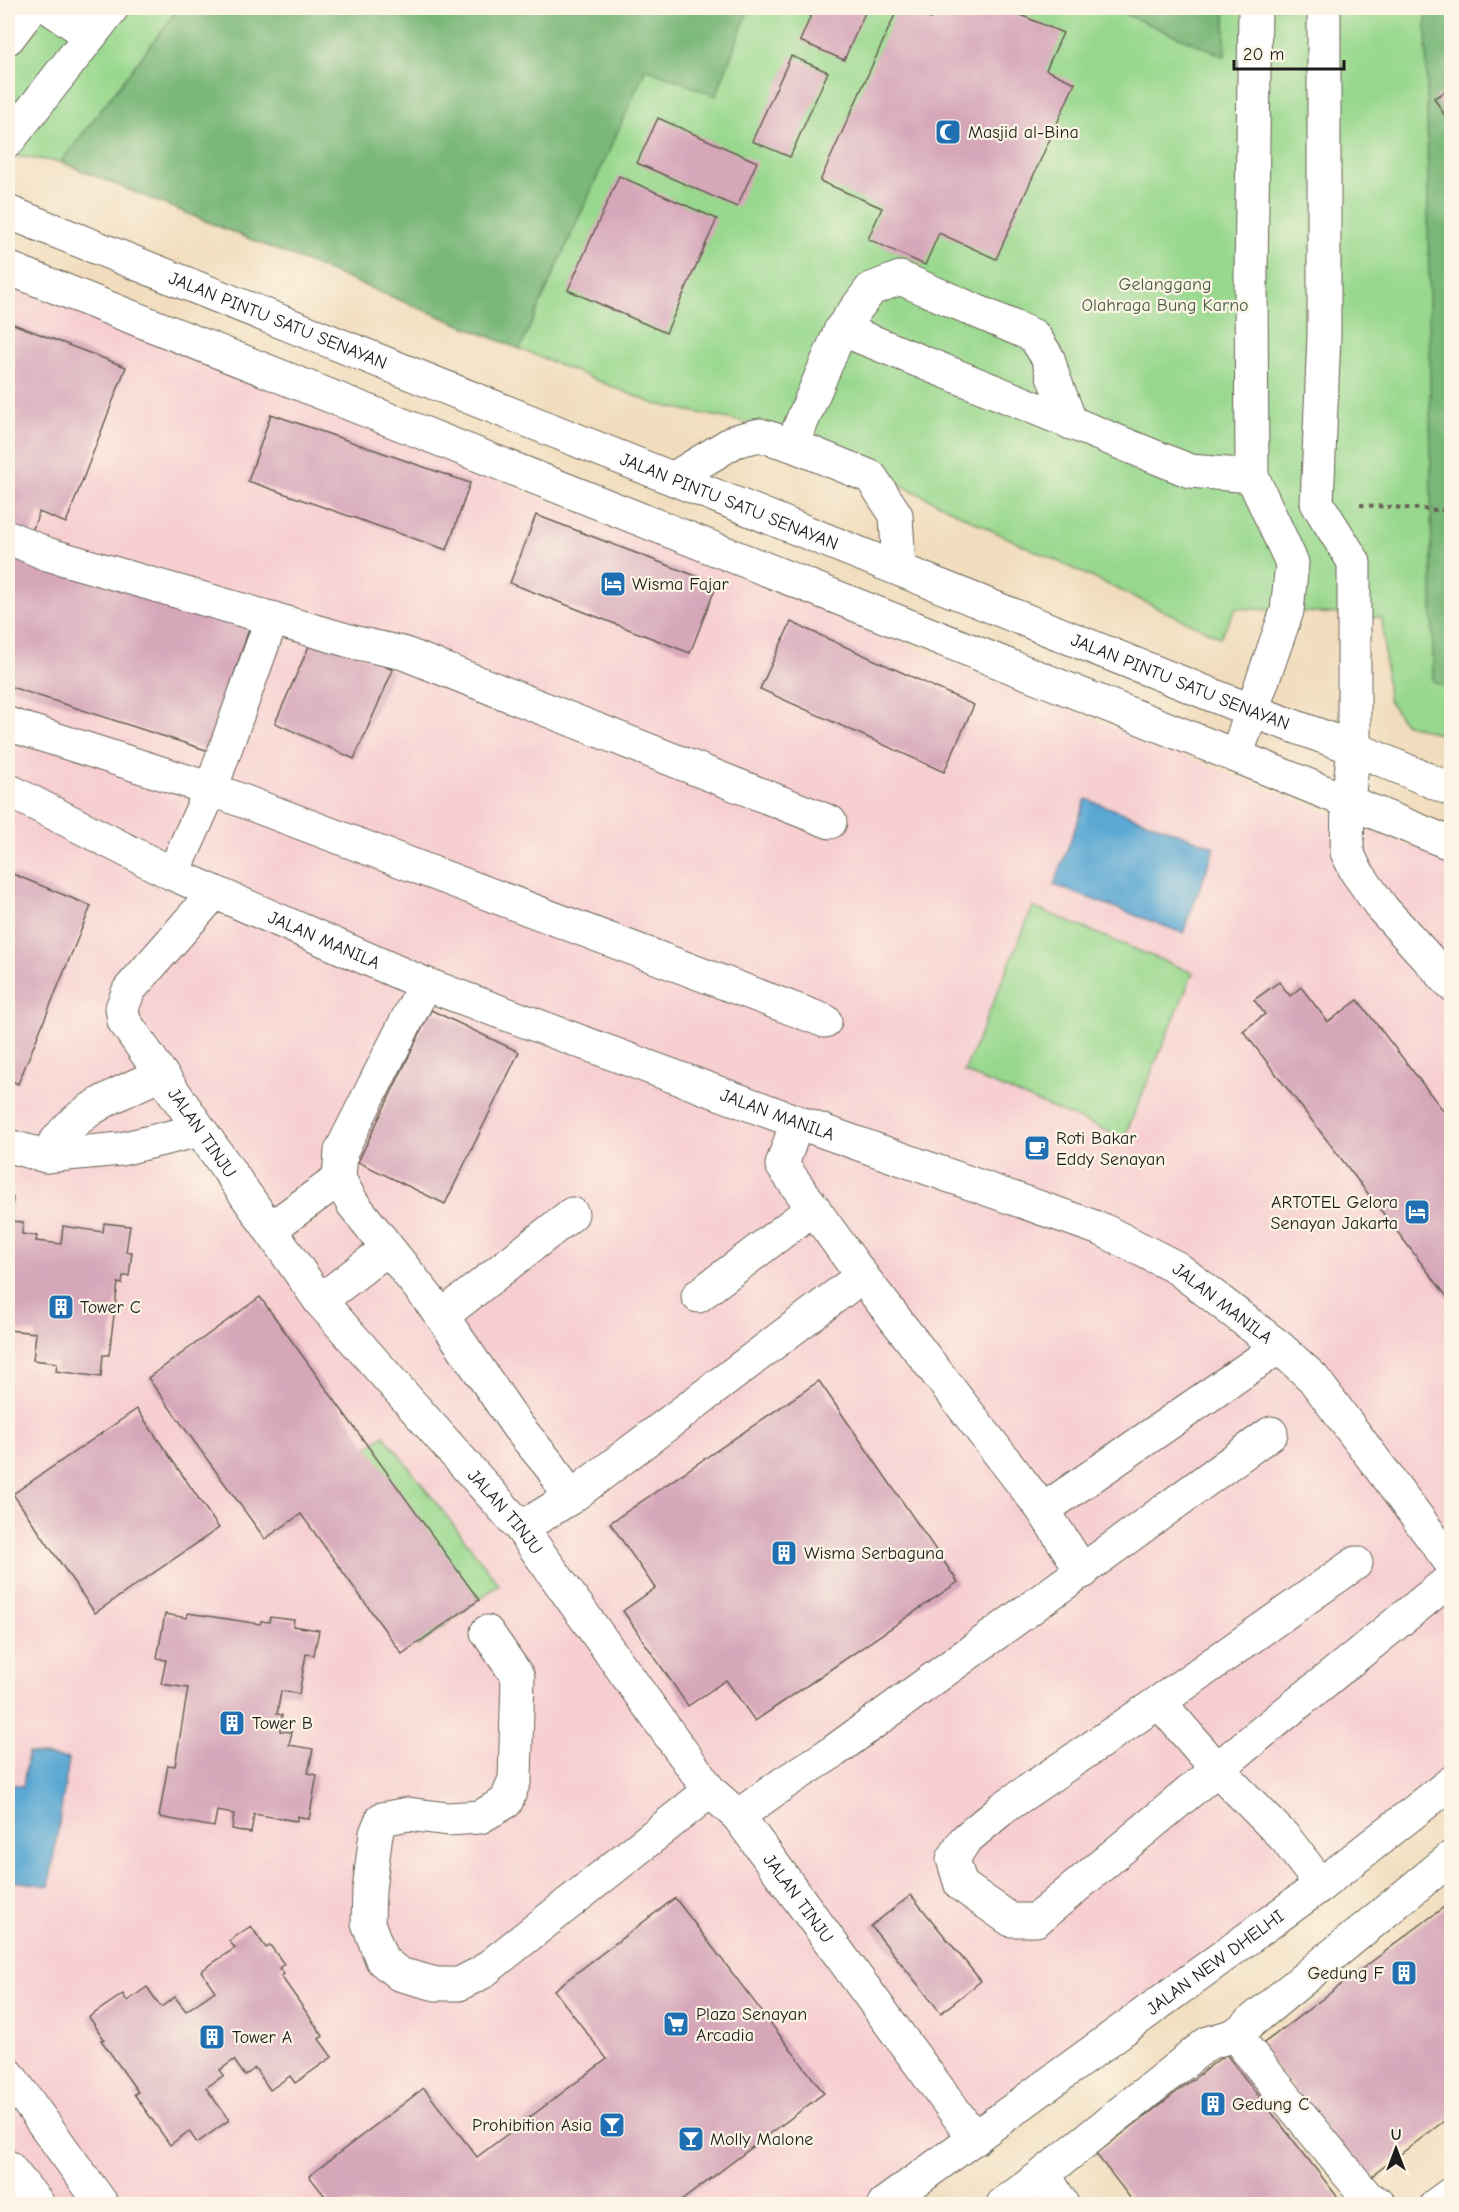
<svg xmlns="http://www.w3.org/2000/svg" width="1459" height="2212" viewBox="0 0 1459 2212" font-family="'Comic Neue',sans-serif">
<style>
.built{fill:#f7cfd1}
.green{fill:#98d88e;stroke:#5a7a55;stroke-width:1.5}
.forest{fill:#7ab879;stroke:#4b6a4a;stroke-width:1.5}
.water{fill:#5aa8d3;stroke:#3b6278;stroke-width:1.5}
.building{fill:#d6a6b9}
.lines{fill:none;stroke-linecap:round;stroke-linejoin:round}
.minor-casing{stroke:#676054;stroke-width:35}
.major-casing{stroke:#676054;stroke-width:35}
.path{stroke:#676054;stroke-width:4;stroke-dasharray:4.5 4.5;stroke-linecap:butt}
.minor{stroke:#fff;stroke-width:33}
.major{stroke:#fff;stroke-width:33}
.labels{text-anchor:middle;stroke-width:4.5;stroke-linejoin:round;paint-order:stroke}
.poi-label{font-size:18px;fill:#1c1c1c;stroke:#fcf5e5;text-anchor:start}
.park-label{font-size:18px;fill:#475e44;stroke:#fcf5e5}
.street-label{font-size:18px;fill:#1c1c1c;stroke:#fcf5e5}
</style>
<rect width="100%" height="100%" fill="#fcf5e5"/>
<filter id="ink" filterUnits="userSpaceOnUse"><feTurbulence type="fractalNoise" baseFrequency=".0167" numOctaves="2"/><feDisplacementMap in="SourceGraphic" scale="12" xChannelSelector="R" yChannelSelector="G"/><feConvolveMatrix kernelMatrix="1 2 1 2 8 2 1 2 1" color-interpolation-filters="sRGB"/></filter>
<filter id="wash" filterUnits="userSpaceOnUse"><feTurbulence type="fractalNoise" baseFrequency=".008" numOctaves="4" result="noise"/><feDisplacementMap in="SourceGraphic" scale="24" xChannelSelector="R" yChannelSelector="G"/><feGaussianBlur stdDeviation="1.35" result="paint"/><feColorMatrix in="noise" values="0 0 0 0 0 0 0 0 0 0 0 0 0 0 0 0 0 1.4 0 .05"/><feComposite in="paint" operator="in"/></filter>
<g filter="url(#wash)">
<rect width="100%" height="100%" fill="#f1ddbd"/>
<polygon class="built" points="8,283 1442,859 1451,867 1451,1794 899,2204 8,2204"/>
<g class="green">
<polygon points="8,8 1451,8 1451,738 1404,723 1388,700 1382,618 1355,615 1236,608 1220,637 995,532 798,433 655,404 61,162 8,155"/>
<polygon points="1033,907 1193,973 1124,1138 964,1072"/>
<polygon points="384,1435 499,1584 418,1646 302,1497"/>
</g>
<g class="forest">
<polygon points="179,8 749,8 716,96 646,68 520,349 61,162"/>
<polygon points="1110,8 1225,8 1225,56"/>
<polygon points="1426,8 1452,8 1451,690 1433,681"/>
</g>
<g class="water">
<polygon points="1086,799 1215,847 1183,933 1054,885"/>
<polygon points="28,1753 69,1759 49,1886 14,1881 12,1889 8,1888 10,1841 8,1840 8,1799 10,1784 23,1786"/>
</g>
<g id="blocks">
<g class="building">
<polygon points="814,8 867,8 844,60 800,41"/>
<polygon points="898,8 904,8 931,19 936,8 1004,8 1063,33 1046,70 1075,83 996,259 939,233 925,265 868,239 882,208 820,181"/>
<polygon points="791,56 828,72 790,157 752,141"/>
<polygon points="1452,88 1452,127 1434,98"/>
<polygon points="658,118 757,162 737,207 637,163"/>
<polygon points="619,176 717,219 666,333 568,290"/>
<polygon points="8,322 126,367 66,523 39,512 29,540 8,532"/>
<polygon points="271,414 470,483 447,550 248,481"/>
<polygon points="536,515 717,584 690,653 510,583"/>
<polygon points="8,548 250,626 209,751 8,686"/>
<polygon points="791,622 974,705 944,772 760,689"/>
<polygon points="314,635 393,670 354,759 275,723"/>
<polygon points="8,872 91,906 18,1084 8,1079"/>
<polygon points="1279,982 1290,996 1301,987 1328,1022 1358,1000 1452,1122 1452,1303 1243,1031 1265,1014 1254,1000"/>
<polygon points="431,1010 519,1052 445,1204 358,1162"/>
<polygon points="8,1197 13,1198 10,1221 23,1222 22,1234 37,1236 36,1241 61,1244 63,1226 103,1232 104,1223 130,1226 126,1252 132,1252 129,1276 123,1276 122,1284 118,1283 109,1355 103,1355 101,1377 56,1371 57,1363 33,1360 36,1333 8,1330"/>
<polygon points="260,1297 479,1600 402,1654 301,1514 265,1539 148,1378"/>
<polygon points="819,1381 958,1582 755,1721 726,1680 688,1706 623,1611 655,1588 610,1523"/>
<polygon points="137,1409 219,1528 95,1613 13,1494"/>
<polygon points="188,1613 260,1624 261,1621 269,1622 270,1617 294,1620 293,1626 319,1630 314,1655 306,1654 299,1694 281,1691 277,1714 282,1715 280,1731 292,1732 289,1745 313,1749 308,1773 317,1775 309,1819 297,1816 297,1821 254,1814 251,1833 232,1829 234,1814 217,1811 214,1827 159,1817 168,1765 175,1766 188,1688 161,1684 166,1660 157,1658 165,1614 187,1618"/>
<polygon points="911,1895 981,1981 941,2013 871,1926"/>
<polygon points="675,1898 824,2093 677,2204 331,2204 309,2176 424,2088 477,2157 607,2059 554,1990"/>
<polygon points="1452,1901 1452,2115 1365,2181 1260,2046"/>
<polygon points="251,1926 266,1948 270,1945 284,1964 279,1968 284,1974 281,1976 323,2036 319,2039 332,2057 295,2083 290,2076 270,2090 255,2068 245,2076 234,2060 220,2070 224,2075 206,2088 229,2120 197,2143 189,2131 170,2145 134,2094 138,2092 101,2040 104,2039 89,2017 123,1994 127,2001 147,1987 161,2007 175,1997 186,2011 215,1991 201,1971 235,1948 229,1941"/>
<polygon points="1226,2054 1343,2204 1135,2204 1096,2154"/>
</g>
</g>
</g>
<g filter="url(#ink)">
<use href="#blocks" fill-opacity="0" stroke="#676054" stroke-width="1.5"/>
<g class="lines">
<g class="minor-casing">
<g id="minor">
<polyline points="50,8 90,35"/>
<polyline points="1324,8 1324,335 1317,503 1354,562 1354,748 1348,801 1347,852 1356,871 1382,908 1452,985"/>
<polyline points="8,38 31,8"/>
<polyline points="8,141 112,8"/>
<polyline points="841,329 871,289 900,278 1034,336 1048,358 1053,376 1071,423"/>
<polyline points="792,445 841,329 1190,471 1252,476"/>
<polyline points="674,478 735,441 760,435 792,445 871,477 896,515 899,568"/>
<polyline points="8,537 47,554 357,643 403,653 830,822"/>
<polyline points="8,724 211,789 825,1021"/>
<polyline points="1236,756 1287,611 1292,563 1252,476 1251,273 1255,8"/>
<path id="s1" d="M8,790L173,874L425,984L797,1122L1103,1230L1177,1268L1279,1347L1313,1378L1452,1564"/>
<polyline points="173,874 211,789 272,618"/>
<path id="s2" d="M214,893L129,990L122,1008L124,1021L320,1301L521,1528L710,1791L738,1816L975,2139"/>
<polyline points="425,984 341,1151 339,1179 353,1204 442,1316 518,1427 551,1467 570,1498 521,1528"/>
<polyline points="797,1122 782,1165 862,1276 1043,1510 1083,1572"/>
<polyline points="8,1146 46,1156 121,1149 200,1130"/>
<path d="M46,1156C74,1110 113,1096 161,1074"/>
<polyline points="270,1229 339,1179"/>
<polyline points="698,1296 814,1208"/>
<polyline points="320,1301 387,1249"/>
<polyline points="442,1316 572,1214"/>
<polyline points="570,1498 862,1276"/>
<polyline points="1043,1510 1279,1347"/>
<polyline points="1356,1563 1159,1702 1003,1808 965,1840 953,1859 961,1885 1011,1920 1036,1920 1217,1769 1452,1578"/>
<polyline points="487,1632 518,1677 515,1779 506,1802 480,1817 448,1819 408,1814 382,1819 376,1833 369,1890 368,1923 382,1960 399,1974 436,1984 459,1984 481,1973 710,1791"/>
<polyline points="1159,1702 1217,1769 1286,1839 1321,1885"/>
<polyline points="738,1816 784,1783 833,1752 1271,1433"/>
<polyline points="1235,2035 1452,1857"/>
<polyline points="8,2074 102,2204"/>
<polyline points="8,2167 38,2204"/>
<polyline points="1044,2174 1062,2204"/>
<path id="s3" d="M884,2204L1321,1885L1452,1782"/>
<polyline points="1003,2204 1044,2174 1208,2043 1235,2035 1367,2197 1379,2204"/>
<polyline points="1437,2204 1452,2193"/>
</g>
</g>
<g class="major-casing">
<g id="major">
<path id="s4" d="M8,212L1252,711L1354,748L1452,790"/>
<polyline points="8,268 1236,756 1452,844"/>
</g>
</g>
<polyline class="path" points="1360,505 1452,511"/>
<use href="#minor" class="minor"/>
<use href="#major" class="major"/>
</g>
</g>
<defs>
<g id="mosque-square" transform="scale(1.35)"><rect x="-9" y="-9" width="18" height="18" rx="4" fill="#1f6fb2" stroke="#fcf5e5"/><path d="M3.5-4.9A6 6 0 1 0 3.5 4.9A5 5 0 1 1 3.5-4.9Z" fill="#fff"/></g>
<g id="hotel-square" transform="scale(1.35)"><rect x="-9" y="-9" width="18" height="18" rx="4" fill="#1f6fb2" stroke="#fcf5e5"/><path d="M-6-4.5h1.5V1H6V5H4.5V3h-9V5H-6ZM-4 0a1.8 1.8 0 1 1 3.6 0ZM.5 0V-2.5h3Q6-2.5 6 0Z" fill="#fff"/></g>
<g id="cafe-square" transform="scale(1.35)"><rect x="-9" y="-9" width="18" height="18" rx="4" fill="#1f6fb2" stroke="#fcf5e5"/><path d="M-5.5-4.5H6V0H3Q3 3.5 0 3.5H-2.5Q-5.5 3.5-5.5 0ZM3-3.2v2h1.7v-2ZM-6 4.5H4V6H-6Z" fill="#fff"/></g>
<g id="building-square" transform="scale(1.35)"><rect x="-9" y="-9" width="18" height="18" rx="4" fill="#1f6fb2" stroke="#fcf5e5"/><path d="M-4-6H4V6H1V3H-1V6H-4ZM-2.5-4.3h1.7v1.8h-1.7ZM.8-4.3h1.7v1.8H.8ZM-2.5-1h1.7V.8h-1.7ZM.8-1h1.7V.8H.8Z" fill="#fff"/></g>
<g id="supermarket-square" transform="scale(1.35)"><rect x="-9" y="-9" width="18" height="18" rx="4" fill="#1f6fb2" stroke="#fcf5e5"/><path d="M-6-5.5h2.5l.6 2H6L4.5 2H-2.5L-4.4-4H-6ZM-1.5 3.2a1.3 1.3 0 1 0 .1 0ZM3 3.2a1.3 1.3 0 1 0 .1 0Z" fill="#fff"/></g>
<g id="bar-square" transform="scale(1.35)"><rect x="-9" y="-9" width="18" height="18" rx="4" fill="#1f6fb2" stroke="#fcf5e5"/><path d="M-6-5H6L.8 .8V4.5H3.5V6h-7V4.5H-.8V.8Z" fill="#fff"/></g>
</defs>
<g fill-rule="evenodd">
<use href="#mosque-square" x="948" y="132"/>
<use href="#hotel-square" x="613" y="584"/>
<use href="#cafe-square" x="1037" y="1148"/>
<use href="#hotel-square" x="1417" y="1212"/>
<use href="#building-square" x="61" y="1307"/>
<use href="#building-square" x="784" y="1553"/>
<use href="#building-square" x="232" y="1723"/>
<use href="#building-square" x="1404" y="1973"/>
<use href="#supermarket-square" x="676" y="2024"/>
<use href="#building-square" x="212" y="2037"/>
<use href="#building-square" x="1213" y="2104"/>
<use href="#bar-square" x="612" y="2125"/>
<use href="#bar-square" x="691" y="2139"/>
</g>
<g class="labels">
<g class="poi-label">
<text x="968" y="138">Masjid al-Bina</text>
<text x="632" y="590">Wisma Fajar</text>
<text x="1056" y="1144">Roti Bakar<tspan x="1056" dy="21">Eddy Senayan</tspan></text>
<text x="1398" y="1208" text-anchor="end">ARTOTEL Gelora<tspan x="1398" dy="21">Senayan Jakarta</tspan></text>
<text x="80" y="1313">Tower C</text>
<text x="804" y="1559">Wisma Serbaguna</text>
<text x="252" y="1729">Tower B</text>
<text x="1384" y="1979" text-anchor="end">Gedung F</text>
<text x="696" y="2020">Plaza Senayan<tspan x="696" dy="21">Arcadia</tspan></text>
<text x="232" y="2043">Tower A</text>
<text x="1232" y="2110">Gedung C</text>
<text x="592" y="2131" text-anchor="end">Prohibition Asia</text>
<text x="710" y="2145">Molly Malone</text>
</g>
<g class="park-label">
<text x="1165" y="290">Gelanggang<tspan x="1165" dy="21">Olahraga Bung Karno</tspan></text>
</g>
<g class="street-label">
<text dy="6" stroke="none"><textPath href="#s4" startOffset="291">JALAN PINTU SATU SENAYAN</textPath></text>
<text dy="6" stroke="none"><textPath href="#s4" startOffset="777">JALAN PINTU SATU SENAYAN</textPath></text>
<text dy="6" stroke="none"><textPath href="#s4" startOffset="1263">JALAN PINTU SATU SENAYAN</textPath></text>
<text dy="6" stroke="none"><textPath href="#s1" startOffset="350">JALAN MANILA</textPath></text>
<text dy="6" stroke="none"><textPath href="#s1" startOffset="836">JALAN MANILA</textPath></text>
<text dy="6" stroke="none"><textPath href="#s2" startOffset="298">JALAN TINJU</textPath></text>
<text dy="6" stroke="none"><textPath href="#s1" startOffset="1322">JALAN MANILA</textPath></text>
<text dy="6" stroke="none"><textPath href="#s2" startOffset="784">JALAN TINJU</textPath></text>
<text dy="6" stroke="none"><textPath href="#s2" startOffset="1270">JALAN TINJU</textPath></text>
<text dy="6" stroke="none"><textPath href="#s3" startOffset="410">JALAN NEW DHELHI</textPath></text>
</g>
</g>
<rect width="1459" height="2212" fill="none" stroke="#fcf5e5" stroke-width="30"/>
<g transform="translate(1396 2149)" stroke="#fcf5e5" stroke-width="4.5" paint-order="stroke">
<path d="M0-4.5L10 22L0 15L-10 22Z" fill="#1c1c1c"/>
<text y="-9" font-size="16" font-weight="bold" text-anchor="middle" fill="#1c1c1c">U</text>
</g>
<path d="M1234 60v9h110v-9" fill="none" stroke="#1c1c1c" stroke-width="3"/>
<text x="1243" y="60" font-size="18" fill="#1c1c1c" stroke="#fcf5e5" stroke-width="4.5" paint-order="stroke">20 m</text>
</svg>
